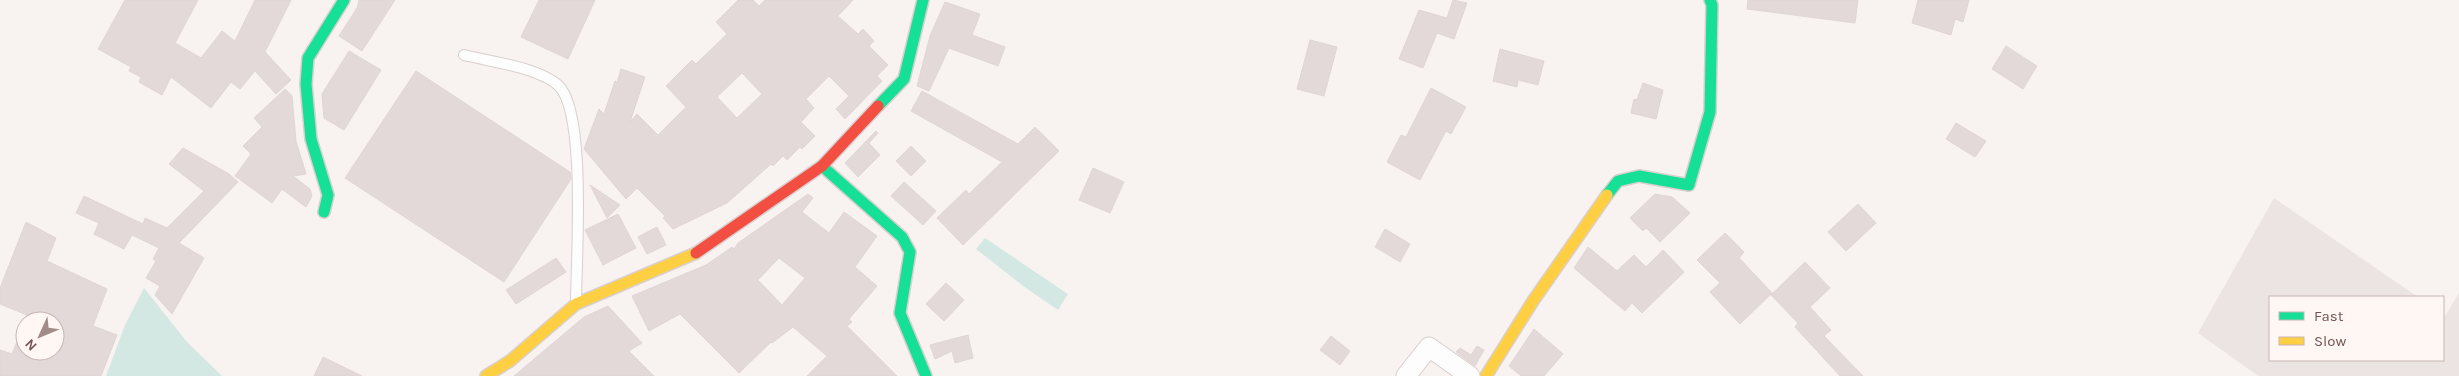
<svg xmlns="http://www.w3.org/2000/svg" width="2459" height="376" viewBox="0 0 2459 376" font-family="Karla,sans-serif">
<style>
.industrial{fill:#ece4e3}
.water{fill:#d4e8e3}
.building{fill:#e4d9d9;stroke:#e0d5d4;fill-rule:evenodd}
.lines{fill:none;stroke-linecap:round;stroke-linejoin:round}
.lane-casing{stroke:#d7cfcd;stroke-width:12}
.street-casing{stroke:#d7cfcd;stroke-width:21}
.fast-casing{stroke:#d9d0ce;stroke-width:14}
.slow-casing{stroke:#d9d0ce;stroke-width:14}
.jam-casing{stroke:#d9d0ce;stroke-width:14}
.lane{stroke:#fefdfd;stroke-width:10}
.street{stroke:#fefdfd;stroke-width:19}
.fast{stroke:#16e098;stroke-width:11}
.slow{stroke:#ffcf43;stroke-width:11}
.jam{stroke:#f24e42;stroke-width:11}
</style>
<rect width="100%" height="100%" fill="#f8f3f1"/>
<polygon class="industrial" points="2274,198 2418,297 2270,297 2270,360 2443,360 2443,315 2445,316 2459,293 2459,376 2258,376 2198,333"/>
<g class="water">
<polygon points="985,238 1068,294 1058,310 1023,286 976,249"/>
<polygon points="144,288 187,342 222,376 106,376 125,325"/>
</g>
<g class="building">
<polygon points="125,0 198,0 175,43 201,58 222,31 235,41 255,0 291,0 265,52 291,80 276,94 255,71 240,89 231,82 211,108 171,77 162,95 139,82 141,77 129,71 131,67 98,49"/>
<polygon points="359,0 395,0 362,51 339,36 357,8"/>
<polygon points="539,0 595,0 568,59 521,37"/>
<path d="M738,0H753L759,6L765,0H853L838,16L858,34L863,29L874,41L869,46L888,65L877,76L882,81L845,119L836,109L849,96L829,76L806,99L814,108L801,122L815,136L802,149L800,147L787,160L783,156L773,166L771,164L727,203L673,229L663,218L665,216L637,188L626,199L584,149L599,109L604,114L615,81L617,82L621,69L645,77L630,122L637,114L658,135L686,107L666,86L692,60L696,64L727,34L716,22ZM742,73L762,94L737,118L717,97Z"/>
<polygon points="1453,0 1467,3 1454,39 1437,33 1423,68 1399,59 1419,10 1447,18"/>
<polygon points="1748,0 1858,0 1855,23 1747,9"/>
<polygon points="1918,0 1969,0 1963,22 1955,19 1951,35 1912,23"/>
<polygon points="945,2 980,14 972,35 1005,47 998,66 949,48 929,91 917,86 930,36"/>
<polygon points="1310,40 1337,47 1324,96 1297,89"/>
<polygon points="2006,46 2037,66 2023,89 1992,69"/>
<polygon points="1500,49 1544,61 1538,85 1518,80 1517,87 1493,81"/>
<polygon points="349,51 381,70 344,130 324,118 322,94"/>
<polygon points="416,71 570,172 571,179 504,282 345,178"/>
<polygon points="1643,83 1663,90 1656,119 1631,113 1634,99 1637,100"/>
<polygon points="1431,88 1466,107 1451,134 1446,131 1420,180 1387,162 1401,135 1406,137"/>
<polygon points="285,89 292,96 296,141 306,174 293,176 310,189 312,196 306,207 282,189 272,203 235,176 251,154 243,146 262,127 254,118"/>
<polygon points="922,91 1018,144 1035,127 1059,151 963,245 937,218 966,190 969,194 1002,162 911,111"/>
<polygon points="1956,123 1986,141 1975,157 1946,139"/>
<polygon points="876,131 878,133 869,143 880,155 858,177 845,163"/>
<polygon points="911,146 926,161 911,176 896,161"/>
<polygon points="183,148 229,174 238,182 179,243 204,258 172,314 155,295 160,286 146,278 156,261 153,259 159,248 132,235 124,249 94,234 99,223 76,213 84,196 143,224 145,218 167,228 204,191 169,164"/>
<polygon points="1093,168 1124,182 1110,213 1079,200"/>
<polygon points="904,182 936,211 923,225 891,196"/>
<polygon points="590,185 620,205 607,218"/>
<path d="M808,194L813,198L802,212L829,233L844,212L877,236L855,267L877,286L849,319L852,322L847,326L897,376H807L827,356L793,327L772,343L771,342L739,373L680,314L649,331L632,296L706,265L732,247L734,249L738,243ZM779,258L805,278L782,305L758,280Z"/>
<polygon points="1655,194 1672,197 1690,213 1660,242 1646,228 1643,231 1630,218"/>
<polygon points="1858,204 1876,223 1846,251 1828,232"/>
<polygon points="618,214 636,248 603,265 585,230"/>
<polygon points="26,222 56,238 47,261 107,289 93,326 117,335 101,376 0,376 0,350 12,354 24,324 25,351 55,351 55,321 25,321 27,315 0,304 0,288"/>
<polygon points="657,227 666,245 647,254 638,237"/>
<polygon points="1385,229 1410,244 1400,262 1375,247"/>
<polygon points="1725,233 1744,252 1739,258 1772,293 1740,324 1710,292 1720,283 1697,260"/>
<polygon points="1588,247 1617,271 1634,255 1646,267 1663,250 1684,272 1642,313 1632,303 1625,311 1574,268"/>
<polygon points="556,258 566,272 516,304 506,290"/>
<polygon points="1805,262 1830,288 1810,307 1831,330 1824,336 1863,376 1840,376 1795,327 1798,323 1771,295"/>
<polygon points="946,283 964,300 944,321 926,304"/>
<polygon points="608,306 642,343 629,351 654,376 514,376 584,317"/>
<polygon points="1534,329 1563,354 1544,376 1521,376 1509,366"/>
<polygon points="968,335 973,358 955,363 952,351 935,359 930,345"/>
<polygon points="1331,336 1350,351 1340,365 1320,350"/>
<polygon points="1477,346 1484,350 1475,366 1456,352 1460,348 1471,355"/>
<polygon points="323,357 362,376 314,376"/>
</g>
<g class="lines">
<g class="lane-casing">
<path id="lane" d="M464,55C492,62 537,67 558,85C587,111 576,261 576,303"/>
</g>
<g class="street-casing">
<polyline id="street" points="1406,376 1429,347 1470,376"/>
</g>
<g class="fast-casing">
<g id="fast">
<polyline points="878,106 904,79 923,0"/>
<polyline points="822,166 902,237 910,252 900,313 926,376"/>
<polyline points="1607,195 1618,181 1639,176 1689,185 1710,112 1712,5 1710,0"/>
<polyline points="324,212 328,195 311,139 306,84 308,58 344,0"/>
</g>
</g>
<g class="slow-casing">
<g id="slow">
<polyline points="486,376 510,361 576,304 696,253"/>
<polyline points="1486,376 1533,301 1607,195"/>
</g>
</g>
<g class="jam-casing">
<polyline id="jam" points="696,253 822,166 878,106"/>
</g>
<use href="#lane" class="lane"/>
<use href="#street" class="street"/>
<use href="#fast" class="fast"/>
<use href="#slow" class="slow"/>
<use href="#jam" class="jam"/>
</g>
<rect x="2269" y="296" width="175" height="65" fill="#fef7f4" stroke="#c7b5b3"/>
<rect x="2279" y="312" width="25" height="8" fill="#16e098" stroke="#c7b5b3"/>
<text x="2314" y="321" font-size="15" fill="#755352">Fast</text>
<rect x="2279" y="337" width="25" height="8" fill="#ffcf43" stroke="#c7b5b3"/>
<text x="2314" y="346" font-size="15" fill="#755352">Slow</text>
<g transform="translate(40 336) rotate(226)"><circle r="24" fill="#fef7f4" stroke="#c7b5b3"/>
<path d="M0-4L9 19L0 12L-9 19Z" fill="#a38b8a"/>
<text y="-8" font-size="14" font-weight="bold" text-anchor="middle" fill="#755352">N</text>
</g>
</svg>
